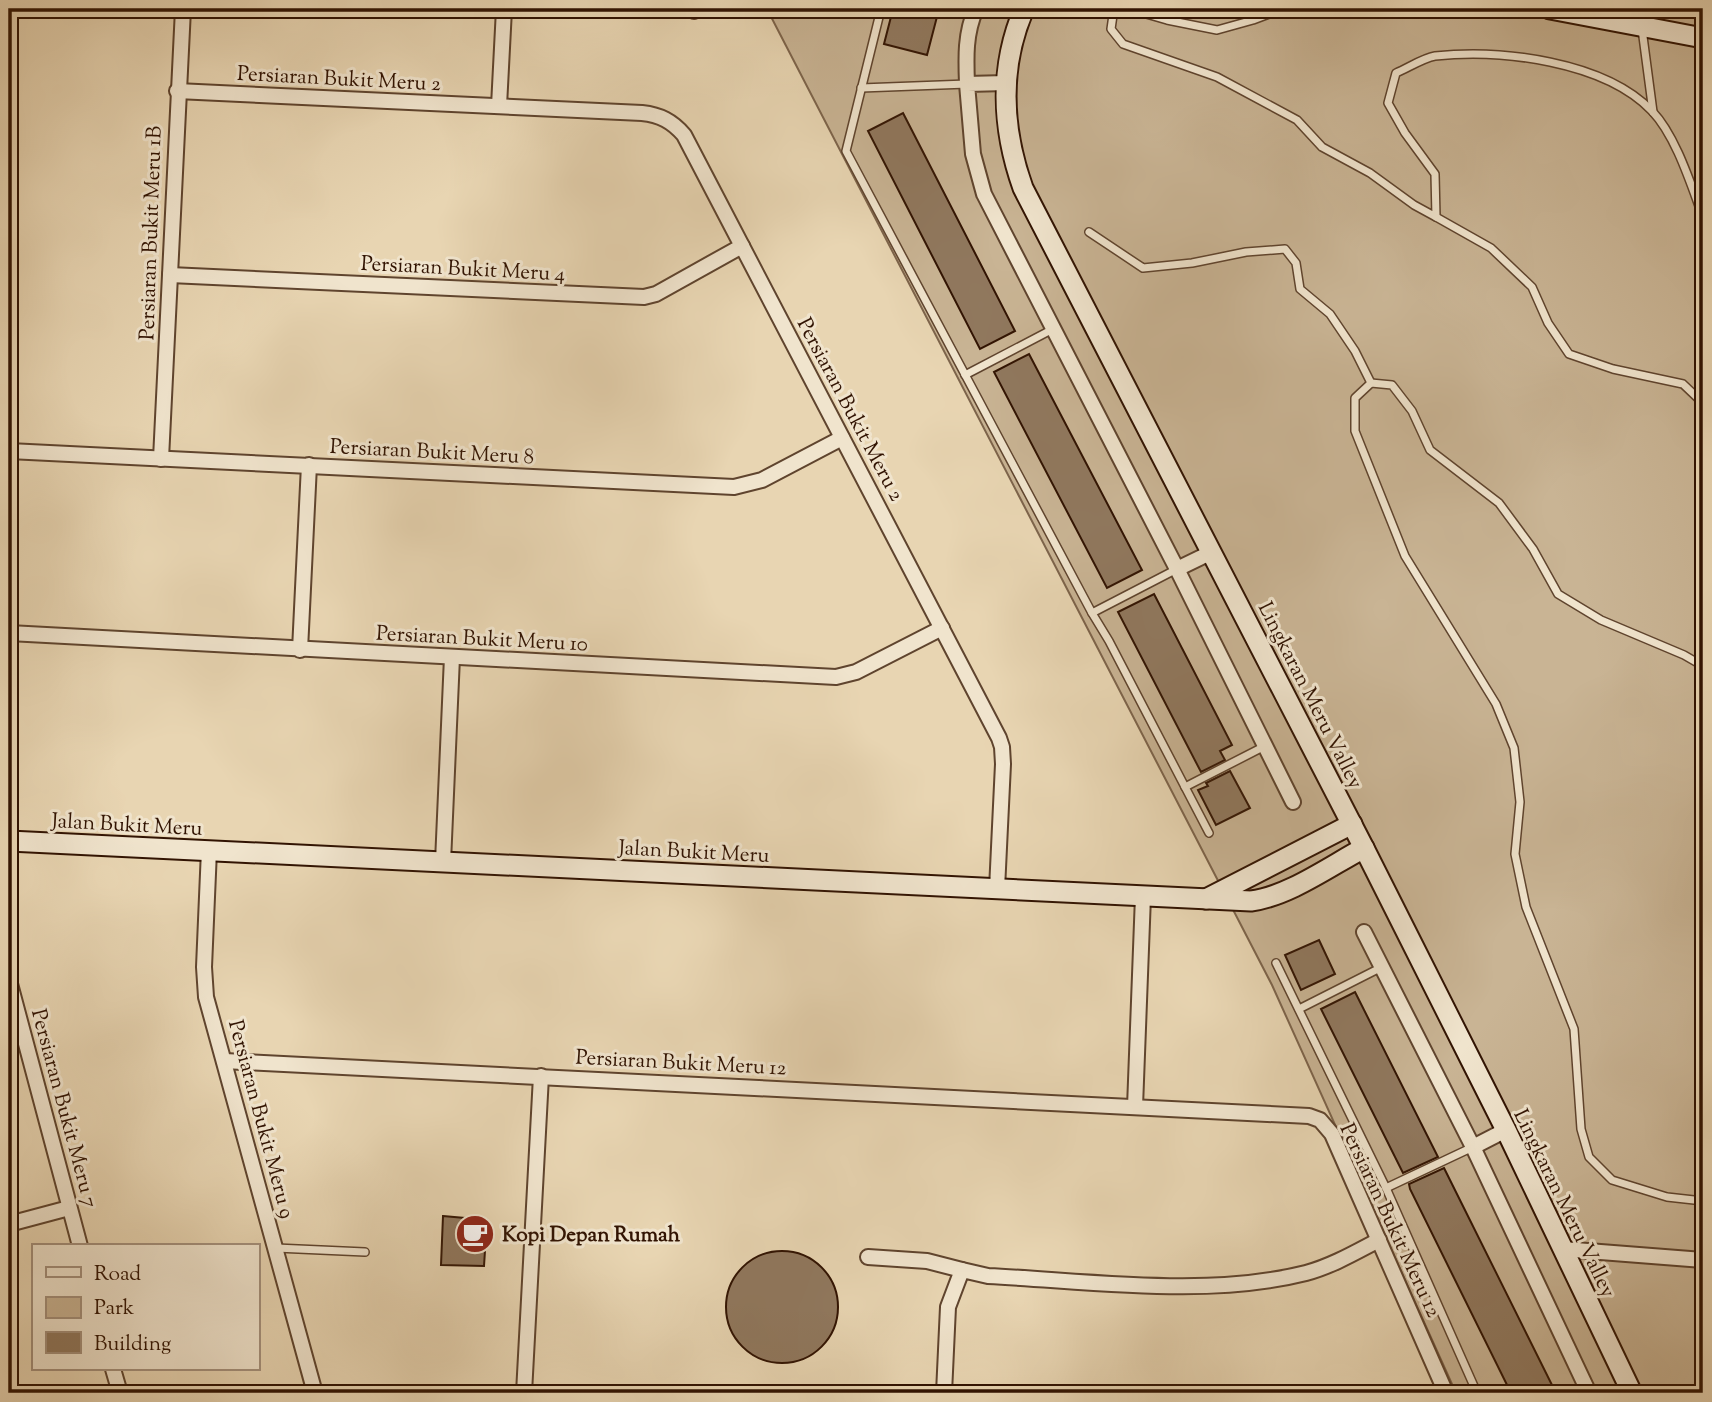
<svg xmlns="http://www.w3.org/2000/svg" width="1712" height="1402" viewBox="0 0 1712 1402" font-family="'Sorts Mill Goudy',serif">
<style>
.green{fill:#c9b494;stroke:#7d644b;stroke-width:2}
.building{fill:#90785e;stroke:#311302;stroke-width:2}
.lines{fill:none;stroke-linecap:round;stroke-linejoin:round}
.lane-casing{stroke:#5f442e;stroke-width:10}
.street-casing{stroke:#5f442e;stroke-width:18}
.secondary-casing{stroke:#311302;stroke-width:23}
.lane{stroke:#f0e4cd;stroke-width:7}
.street{stroke:#f0e4cd;stroke-width:14}
.secondary{stroke:#f0e4cd;stroke-width:19}
.labels{text-anchor:middle;stroke-width:6;stroke-linejoin:round;paint-order:stroke}
.street-label{font-size:21px;fill:#311302;stroke:#f0e4cd}
.poi-label{font-size:21px;font-weight:bold;fill:#311302;stroke:#f0e4cd;text-anchor:start}
</style>
<rect width="100%" height="100%" fill="#e8d5b2"/>
<filter id="stains"><feTurbulence type="fractalNoise" baseFrequency=".00286" numOctaves="4"/><feColorMatrix values="0 0 0 0 .2 0 0 0 0 .09 0 0 0 0 .02 0 0 0 .5 -.17"/></filter>
<radialGradient id="worn" r=".72"><stop offset=".6" stop-color="#630" stop-opacity="0"/><stop offset="1" stop-color="#630" stop-opacity=".3"/></radialGradient>
<polygon class="green" points="767,9 1703,9 1703,1393 1456,1393 1272,985"/>
<g class="building">
<polygon points="893,9 939,9 927,55 884,44"/>
<polygon points="903,113 1015,331 980,349 868,131"/>
<polygon points="1029,354 1142,570 1107,588 994,372"/>
<polygon points="1154,594 1232,745 1220,751 1225,760 1201,772 1118,612"/>
<polygon points="1230,771 1250,808 1216,825 1198,790 1208,786 1206,783"/>
<polygon points="1319,940 1335,974 1301,990 1285,955"/>
<polygon points="1355,992 1438,1157 1403,1173 1321,1009"/>
<polygon points="1444,1168 1553,1387 1540,1393 1511,1393 1410,1189 1409,1184"/>
<polygon points="443,1216 487,1220 484,1266 441,1265"/>
<circle cx="782" cy="1307" r="56"/>
</g>
<g class="lines">
<g class="lane-casing">
<g id="lane">
<polyline points="881,9 846,151 1092,613 1109,641 1209,833"/>
<path d="M1282,9L1253,20L1217,30L1167,20L1129,9L1113,15L1111,29L1123,44L1217,77L1297,120L1322,147L1370,173L1414,205L1436,217L1435,174L1405,133L1388,103L1396,73C1408,68 1423,58 1435,56C1501,49 1604,61 1652,111C1676,136 1691,185 1703,217"/>
<polyline points="1642,29 1653,112"/>
<polyline points="861,88 967,84"/>
<polyline points="1436,217 1491,248 1532,287 1548,323 1569,354 1613,369 1683,384 1703,403"/>
<polyline points="1089,232 1143,268 1192,263 1246,252 1285,249 1296,263 1300,289 1330,314 1355,351 1371,383"/>
<polyline points="965,375 1053,329"/>
<polyline points="1092,613 1177,569"/>
<polyline points="1703,666 1684,655 1601,620 1558,594 1533,549 1499,503 1430,450 1412,411 1392,385 1371,383 1355,398 1355,431 1405,556 1496,704 1514,748 1520,802 1515,854 1526,907 1574,1029 1581,1129 1589,1157 1612,1180 1667,1197 1703,1201"/>
<polyline points="1185,787 1265,746"/>
<polyline points="1276,963 1386,1188 1477,1393"/>
<polyline points="1299,1009 1382,967"/>
<polyline points="1386,1188 1473,1147"/>
<polyline points="276,1248 365,1252"/>
<polyline points="1574,1393 1586,1387"/>
</g>
</g>
<g class="street-casing">
<g id="street">
<polyline points="693,9 694,11"/>
<polyline points="1641,26 1645,9"/>
<polyline points="1006,83 967,84 973,154 984,194 1177,569 1293,802"/>
<path d="M967,84C966,58 965,33 976,9"/>
<path d="M177,91L642,113C660,115 672,121 684,135L999,738L1002,747L1003,764L997,889"/>
<polyline points="499,106 504,9"/>
<polyline points="170,275 644,297 656,294 742,246"/>
<polyline points="9,451 734,487 762,480 842,438"/>
<polyline points="161,459 183,9"/>
<polyline points="1177,569 1212,552"/>
<polyline points="9,633 836,677 856,672 942,628"/>
<polyline points="300,650 309,465"/>
<polyline points="209,850 204,967 206,997 315,1393"/>
<polyline points="443,862 452,657"/>
<polyline points="1364,932 1473,1147 1589,1393"/>
<polyline points="9,980 80,1246"/>
<polyline points="224,1061 1309,1116 1320,1120 1332,1134 1446,1393"/>
<polyline points="1135,1107 1143,896"/>
<polyline points="1473,1147 1506,1130"/>
<polyline points="9,1224 69,1208"/>
<polyline points="1562,1249 1703,1260"/>
<polyline points="868,1257 927,1261 962,1270"/>
<polyline points="113,1369 120,1393"/>
<polyline points="524,1393 541,1076"/>
<path d="M944,1393L948,1307L962,1270L988,1276C1090,1281 1207,1298 1306,1273C1332,1266 1356,1252 1379,1240"/>
</g>
</g>
<g class="secondary-casing">
<g id="secondary">
<path d="M1024,9C999,67 1002,129 1023,188L1364,848L1506,1130L1632,1393"/>
<polyline points="1550,9 1703,38"/>
<path d="M9,841L1251,901C1289,896 1330,866 1364,848"/>
<polyline points="1206,899 1352,824"/>
</g>
</g>
<use href="#lane" class="lane"/>
<use href="#street" class="street"/>
<use href="#secondary" class="secondary"/>
</g>
<defs>
<g id="cafe-disc" transform="scale(2.0125)"><circle r="9.5" fill="#8f2418" stroke="#f0e4cd"/><path d="M-5.5-4.5H6V0H3Q3 3.5 0 3.5H-2.5Q-5.5 3.5-5.5 0ZM3-3.2v2h1.7v-2ZM-6 4.5H4V6H-6Z" fill="#fff"/></g>
</defs>
<g fill-rule="evenodd">
<use href="#cafe-disc" x="475" y="1234"/>
</g>
<g class="labels">
<g class="street-label">
<text transform="translate(339 78) rotate(3)" y="7">Persiaran Bukit Meru 2</text>
<text transform="translate(150 233) rotate(-88)" y="7">Persiaran Bukit Meru 1B</text>
<text transform="translate(463 268) rotate(3)" y="7">Persiaran Bukit Meru 4</text>
<text transform="translate(851 409) rotate(62)" y="7">Persiaran Bukit Meru 2</text>
<text transform="translate(432 451) rotate(3)" y="7">Persiaran Bukit Meru 8</text>
<text transform="translate(482 638) rotate(3)" y="7">Persiaran Bukit Meru 10</text>
<text transform="translate(1311 695) rotate(63)" y="7">Lingkaran Meru Valley</text>
<text transform="translate(127 824) rotate(3)" y="7">Jalan Bukit Meru</text>
<text transform="translate(694 851) rotate(3)" y="7">Jalan Bukit Meru</text>
<text transform="translate(681 1062) rotate(3)" y="7">Persiaran Bukit Meru 12</text>
<text transform="translate(65 1108) rotate(75)" y="7">Persiaran Bukit Meru 7</text>
<text transform="translate(262 1119) rotate(75)" y="7">Persiaran Bukit Meru 9</text>
<text transform="translate(1565 1203) rotate(64)" y="7">Lingkaran Meru Valley</text>
<text transform="translate(1391 1220) rotate(65)" y="7">Persiaran Bukit Meru 12</text>
</g>
<g class="poi-label">
<text x="502" y="1241">Kopi Depan Rumah</text>
</g>
</g>
<rect width="1712" height="1402" fill="none" stroke="#e8d5b2" stroke-width="35"/>
<rect x="10" y="10" width="1691" height="1381" fill="none" stroke="#311302" stroke-width="3.5"/>
<rect x="18" y="18" width="1677" height="1367" fill="none" stroke="#311302" stroke-width="2"/>
<rect x="32" y="1244" width="228" height="126" fill="#f0e4cd" stroke="#a4907c" stroke-width="2"/>
<rect x="46" y="1267" width="35" height="10" fill="#f0e4cd" stroke="#a4907c" stroke-width="2"/>
<text x="94" y="1280" font-size="21" fill="#311302">Road</text>
<rect x="46" y="1297" width="35" height="21" fill="#c9b494" stroke="#a4907c" stroke-width="2"/>
<text x="94" y="1314" font-size="21" fill="#311302">Park</text>
<rect x="46" y="1332" width="35" height="21" fill="#90785e" stroke="#a4907c" stroke-width="2"/>
<text x="94" y="1350" font-size="21" fill="#311302">Building</text>
<rect width="100%" height="100%" filter="url(#stains)"/>
<rect width="100%" height="100%" fill="url(#worn)"/>
</svg>
